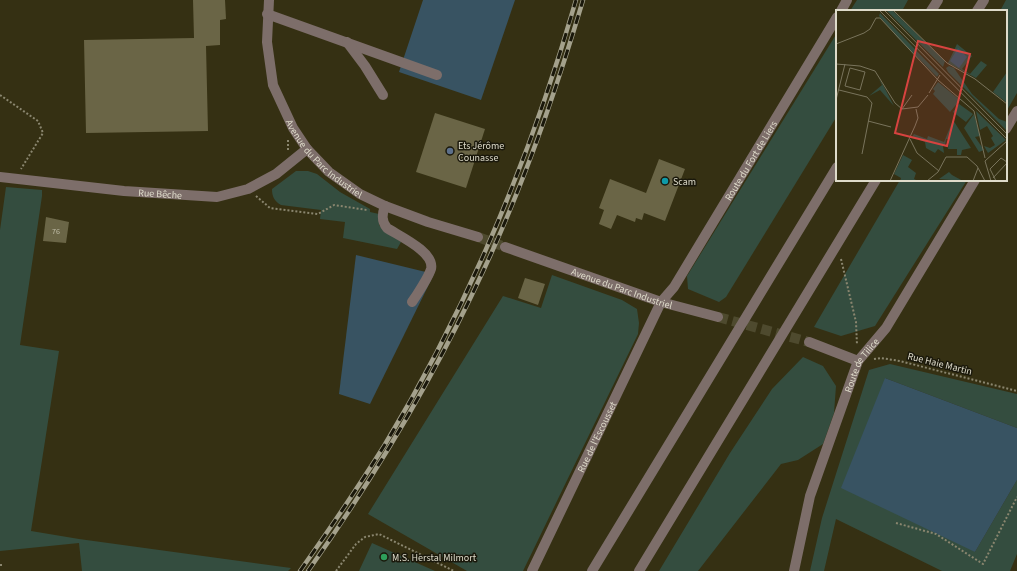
<svg xmlns="http://www.w3.org/2000/svg" width="1017" height="571" viewBox="0 0 1017 571" font-family="'Source Sans 3',sans-serif">
<style>
.green{fill:#344d3f}
.water{fill:#385362}
.building{fill:#6a6546}
.lines{fill:none;stroke-linecap:round;stroke-linejoin:round}
.minor-tunnel{stroke:#4e4a2e;stroke-width:10;stroke-dasharray:10 5;stroke-linecap:butt}
.path{stroke:#8a866f;stroke-width:2;stroke-dasharray:2 2;stroke-linecap:butt}
.minor{stroke:#7d6e6a;stroke-width:10}
.rail-casing{stroke:#a4a18c;stroke-width:4.5}
.rail{stroke:#1a180b;stroke-width:3;stroke-dasharray:9;stroke-linecap:butt}
.service-dot{fill:#5c6f8a;stroke:#1a180b;stroke-width:1.5}
.culture-dot{fill:#0f9aa8;stroke:#1a180b;stroke-width:1.5}
.leisure-dot{fill:#2e9e5b;stroke:#1a180b;stroke-width:1.5}
.labels{text-anchor:middle;stroke-width:3;stroke-linejoin:round;paint-order:stroke}
.number-label{font-size:8px;fill:#c1bea9}
.poi-label{font-size:10px;fill:#dedbca;stroke:#1a180b;text-anchor:start}
.street-label{font-size:10px;fill:#dedbca;stroke:#1a180b}
.inset-road{fill:none;stroke:#79745c;stroke-width:1}
.view{fill:#d74340;fill-opacity:0.15;stroke:#d74340;stroke-width:2}
.inset-edge{fill:none;stroke:#dedbca;stroke-width:2}
</style>
<rect width="100%" height="100%" fill="#353013"/>
<g class="green">
<polygon points="857,0 908,0 902,11 850,11"/>
<polygon points="1006,0 1017,0 1017,93 1006,112 1006,11 1000,11"/>
<polygon points="837,33 837,116 726,297 719,302 688,289 687,276"/>
<path d="M296,171H308L317,174L340,192L370,209V212L379,214V225L384,230L401,242L397,249L343,238L345,222L320,219L321,210L281,205C274,201 272,196 272,189Z"/>
<polygon points="900,180 967,180 875,326 841,336 814,327"/>
<polygon points="6,187 42,190 42,196 20,345 59,351 31,531 79,539 291,568 288,571 82,571 79,543 0,551 0,230"/>
<polygon points="552,275 622,300 637,309 639,323 638,334 523,571 467,571 368,514 503,296 541,308"/>
<polygon points="803,357 823,366 836,386 834,413 823,444 798,460 781,464 698,571 659,571 730,453 772,389"/>
<polygon points="890,364 1017,394 1017,428 885,378 975,552 1017,480 1017,554 1010,571 942,571 836,519 824,571 810,571 822,518 869,370"/>
<polygon points="372,543 435,571 359,571"/>
</g>
<g class="water">
<polygon points="423,0 515,0 481,100 399,72"/>
<polygon points="356,255 434,274 370,404 339,394"/>
<polygon points="885,378 1017,428 1017,480 975,552 841,488"/>
</g>
<g class="building">
<polygon points="193,0 225,0 226,19 220,20 220,45 206,46 208,131 86,133 84,40 194,38"/>
<polygon points="435,113 485,129 466,188 416,172"/>
<polygon points="659,159 685,169 665,221 644,213 642,220 636,218 635,222 617,215 611,229 599,224 604,210 599,208 610,179 646,193"/>
<polygon points="46,217 69,222 66,243 43,241"/>
<polygon points="525,278 545,284 538,305 518,298"/>
</g>
<g class="lines">
<g class="minor-tunnel">
<polyline points="478,237 505,247"/>
<polyline points="718,317 809,342"/>
</g>
<g class="path">
<polyline points="0,95 38,121 43,133 21,169"/>
<polyline points="288,140 288,150"/>
<polyline points="256,196 270,208 318,214 334,205 367,210"/>
<polyline points="841,259 856,322 857,345"/>
<polyline points="874,359 881,358 900,361 1017,391"/>
<polyline points="896,523 936,534 983,564 1017,497"/>
<polyline points="0,565 2,565"/>
<polyline points="336,571 356,544 365,537 379,534 454,571"/>
</g>
<g class="minor">
<path id="s1" d="M269,0L267,42L273,85L293,128L307,149L329,172L360,194L385,206L428,222L478,237"/>
<polyline points="841,11 847,0"/>
<polyline points="931,11 938,0"/>
<polyline points="977,11 984,0"/>
<polyline points="267,14 437,75"/>
<polyline points="347,42 365,66 383,95"/>
<polyline points="1006,129 1017,111"/>
<path id="s2" d="M0,177L124,191L217,197L248,189L276,174L307,149"/>
<path d="M385,206C382,214 381,221 387,228C399,236 435,252 431,269C429,276 417,295 412,302"/>
<path id="s3" d="M505,247L661,302L718,317"/>
<polyline points="809,342 858,361"/>
<path id="s4" d="M532,571L661,302L674,287L837,17"/>
<polyline points="592,571 837,167"/>
<polyline points="639,571 876,180"/>
<path id="s5" d="M794,571L810,496L858,361L886,328L975,180"/>
</g>
<g class="rail-casing">
<g id="rail">
<path d="M300,571C329,530 357,489 384,446C468,307 531,156 576,0"/>
<path d="M308,571C376,475 436,374 485,267C525,181 556,91 583,0"/>
</g>
</g>
<use href="#rail" class="rail"/>
</g>
<circle class="service-dot" cx="450" cy="151" r="4"/>
<circle class="culture-dot" cx="665" cy="181" r="4"/>
<circle class="leisure-dot" cx="384" cy="557" r="4"/>
<g class="labels">
<g class="number-label">
<text x="56" y="234">76</text>
</g>
<g class="poi-label">
<text x="458" y="149">Ets Jérôme<tspan x="458" dy="12">Counasse</tspan></text>
<text x="673" y="185">Scam</text>
<text x="392" y="561">M.S. Herstal Milmort</text>
</g>
<g class="street-label">
<text dy="4" stroke="none"><textPath href="#s1" startOffset="177">Avenue du Parc Industriel</textPath></text>
<text dy="4" stroke="none"><textPath href="#s4" startOffset="466">Route du Fort de Liers</textPath></text>
<text dy="4" stroke="none"><textPath href="#s2" startOffset="161">Rue Bêche</textPath></text>
<text dy="4" stroke="none"><textPath href="#s3" startOffset="124">Avenue du Parc Industriel</textPath></text>
<text transform="translate(940 363) rotate(14)" y="4">Rue Haie Martin</text>
<text dy="4" stroke="none"><textPath href="#s5" startOffset="218">Route de Tilice</textPath></text>
<text dy="4" stroke="none"><textPath href="#s4" startOffset="149">Rue de l'Escousset</textPath></text>
</g>
</g>
<g transform="translate(836 10)">
<rect width="171" height="171" fill="#353013"/>
<path d="M50,0H56L109,51L107,57ZM44,3L103,64L101,67L61,27L43,6ZM121,34L136,46L126,59L134,64L145,51L151,55L140,68L112,53ZM113,56L118,58L136,84L163,109L171,112V121L112,62L110,58ZM171,62V93L157,82ZM43,69L47,75L58,96L44,80L33,86L46,75ZM102,72L124,90L114,102L97,84L99,81L97,79ZM123,94L137,104L130,112L117,102ZM140,101L170,130L152,143L148,136L154,138L159,135L155,128L157,126L151,116L144,120ZM138,104L144,126L139,127L148,140L143,142L128,118ZM117,110L135,138L126,140L125,145H121V139H112L113,129H110L109,136H107L108,143L102,139L99,143L90,138L89,132L76,127L78,124L91,129L92,126L108,132ZM67,145L76,150L72,157L80,163L78,169L82,171H64L65,168L58,164ZM113,162L116,165L127,171L103,169Z" fill="#344d3f"/>
<path d="M122,38L131,47L123,58L114,51Z" fill="#385362"/>
<path class="inset-road" d="M43,0L171,129M48,0L171,124M57,0L111,53L139,69L171,94M0,34L28,23L34,19L40,8H44L102,70L138,101L149,148M0,54L24,56L39,61L59,93L66,99L82,97L92,85M14,58L29,62L24,80L9,76ZM3,80L31,87L36,93L26,144M93,83L104,65M0,90L9,54M66,99L76,85M32,111L55,117M74,129L81,143L103,161M141,156L149,171M157,168L171,153M54,171L79,116L82,108L80,99M91,171L102,162L110,147H131L141,156M137,171L142,158M155,171L149,151L171,131M160,171L154,159L165,148L171,152"/>
<path class="view" d="M82,31L134,44L111,136L59,123Z"/>
<rect width="171" height="171" class="inset-edge"/>
</g>
</svg>
